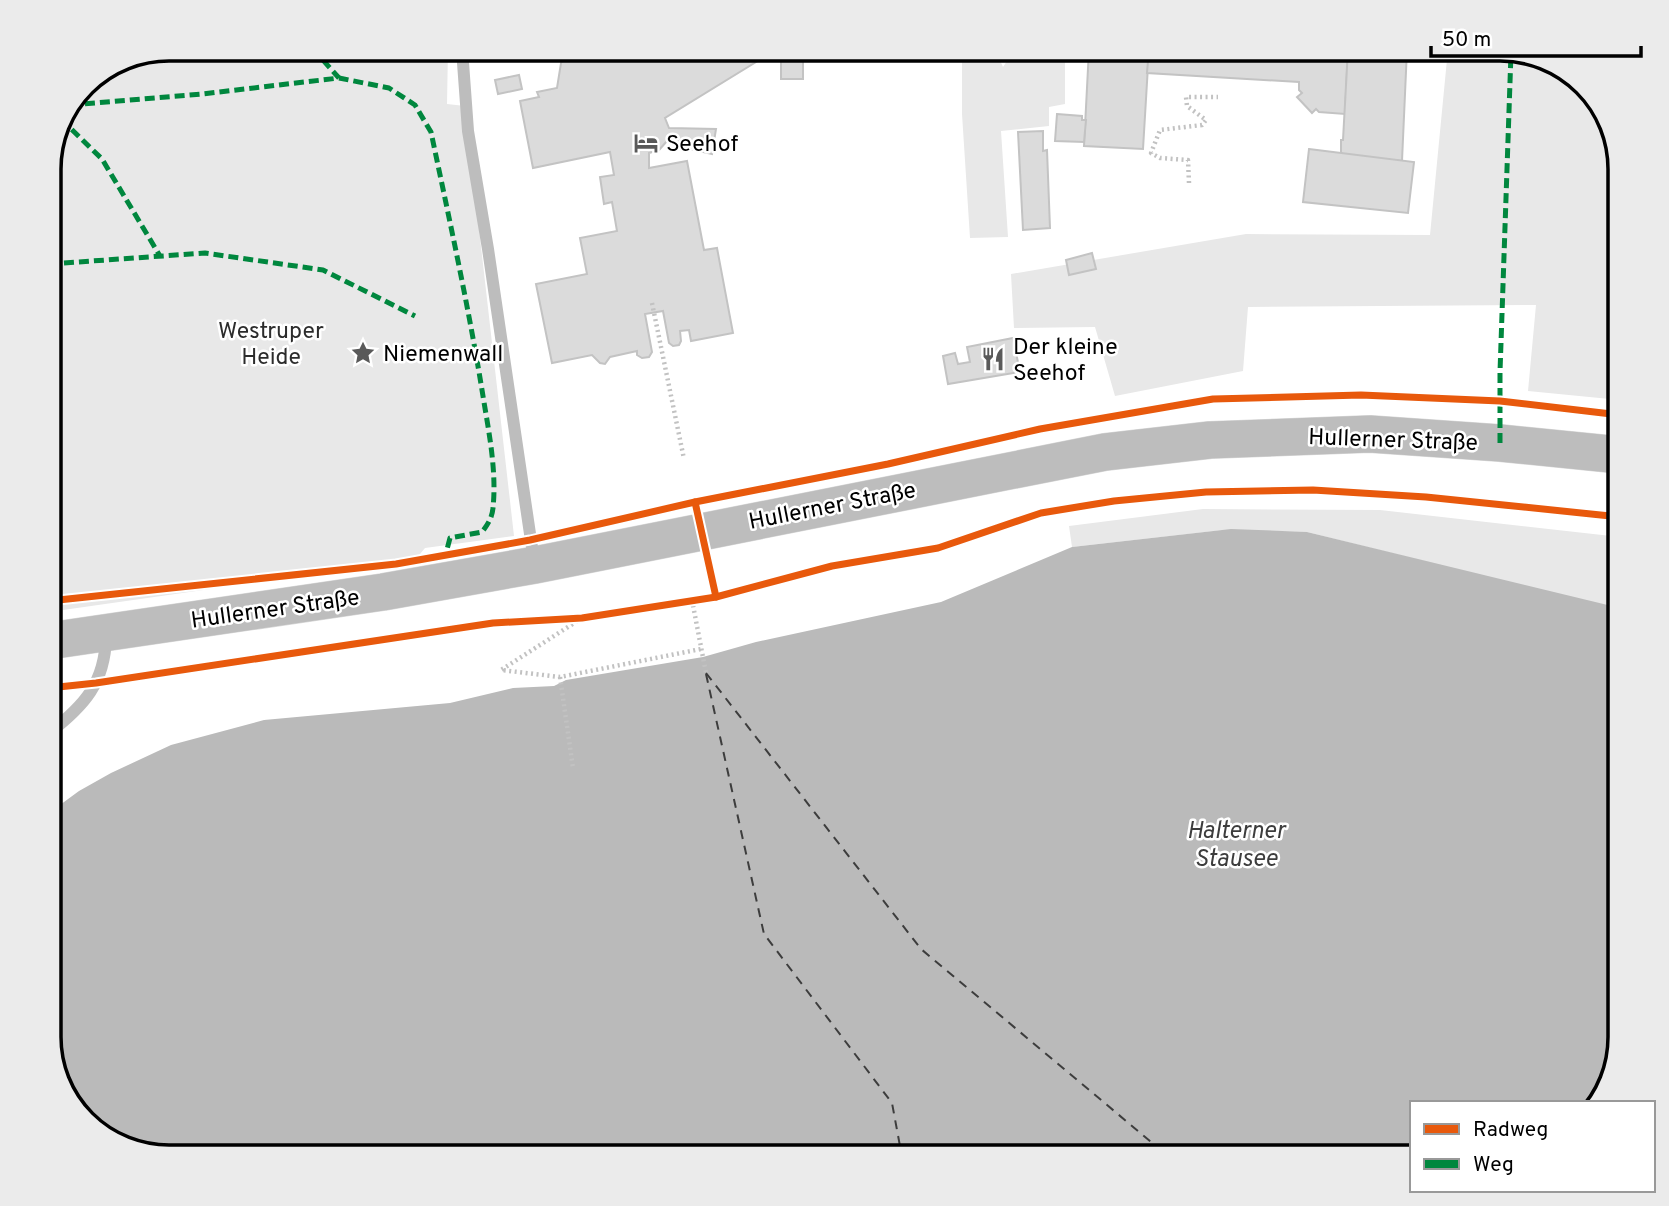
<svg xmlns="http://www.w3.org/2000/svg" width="1669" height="1206" viewBox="0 0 1669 1206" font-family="Overpass,sans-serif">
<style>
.green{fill:#e8e8e8}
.water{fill:#bababa}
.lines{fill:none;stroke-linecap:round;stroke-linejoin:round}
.ferry{stroke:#3d3d3d;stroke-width:2;stroke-dasharray:9 7;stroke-linecap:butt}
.building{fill:#dbdbdb;stroke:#c3c3c3;stroke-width:2}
.primary-casing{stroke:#dbdbdb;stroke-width:38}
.path{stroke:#c2c2c2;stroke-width:4.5;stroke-dasharray:2 3.5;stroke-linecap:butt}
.lane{stroke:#bdbdbd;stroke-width:12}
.primary{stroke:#bdbdbd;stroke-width:37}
.quiet{stroke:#00873e;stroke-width:5;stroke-dasharray:10 5;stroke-linecap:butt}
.cycleway-casing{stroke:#fff;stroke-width:11}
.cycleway{stroke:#e8590c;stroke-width:7}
.labels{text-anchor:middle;stroke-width:5;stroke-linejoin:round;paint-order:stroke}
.poi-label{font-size:23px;fill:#000;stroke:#fff;text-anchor:start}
.park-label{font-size:23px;fill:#2c2c2c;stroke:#fff}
.street-label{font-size:23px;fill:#000;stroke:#fff}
.water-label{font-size:24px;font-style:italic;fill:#3d3d3d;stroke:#fff}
.rim{fill:none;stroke:#000;stroke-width:3.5}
</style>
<rect width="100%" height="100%" fill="#fff"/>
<g class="green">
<polygon points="170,49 448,49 447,104 465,106 514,536 425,548 415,560 49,612 49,161 62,116 90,79"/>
<polygon points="962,49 995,49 1003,67 1015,49 1065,49 1065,104 1049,107 1049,126 1001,131 1008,237 970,238 962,114"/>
<polygon points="1448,49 1500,49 1572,74 1607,116 1620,169 1620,400 1528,391 1536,305 1248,307 1243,371 1115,396 1095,327 1014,328 1011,274 1246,234 1430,235"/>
<polygon points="1203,509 1380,510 1620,537 1620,610 1307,532 1223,530 1072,547 1069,526"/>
</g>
<polygon class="water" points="1231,529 1307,532 1620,608 1620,1037 1598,1103 1412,1103 1412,1157 169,1157 97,1132 62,1090 49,1044 49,813 79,791 111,773 171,745 264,720 450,703 513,688 554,686 566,680 703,657 756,642 941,602 1072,547"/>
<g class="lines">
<g class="ferry">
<polyline points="706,673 921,949 1169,1157"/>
<polyline points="706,674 764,934 892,1103 902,1157"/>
</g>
</g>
<g class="building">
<polygon points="570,49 872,49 872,57 803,59 803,79 781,79 781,59 761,59 665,118 669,128 716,129 712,154 673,145 674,143 667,141 659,150 649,153 649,168 687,161 704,250 717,248 733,333 691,341 689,330 680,331 681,341 679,345 673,346 669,343 663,311 645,314 652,352 649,357 642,358 637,355 637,351 610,357 605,364 600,363 592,355 552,363 536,284 587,274 580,238 617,231 612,202 604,204 600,177 614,175 610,152 533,168 520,101 539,97 537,92 557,88 561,63"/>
<polygon points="1089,49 1149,49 1143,149 1084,146"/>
<polygon points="1149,49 1348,49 1345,114 1319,112 1316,109 1312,113 1297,97 1302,93 1299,90 1299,82 1147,73"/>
<polygon points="1348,49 1407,49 1402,161 1343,155 1341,152 1341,140 1343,140"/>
<polygon points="519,75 522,89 498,94 495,80"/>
<polygon points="1057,114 1082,116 1082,120 1086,120 1084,142 1055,141"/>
<polygon points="1043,131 1043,151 1047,150 1050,228 1023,230 1018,132"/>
<polygon points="1309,149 1414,162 1408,213 1303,202"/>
<polygon points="1092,253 1096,269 1069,275 1066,260"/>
<polygon points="1013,338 1020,372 948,384 943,356 955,353 958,364 970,362 967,347"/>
</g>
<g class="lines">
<g class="primary-casing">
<polyline id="primary" points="49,641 383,592 535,565 1105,452 1210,440 1370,434 1500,443 1620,455"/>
</g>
<g class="path">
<polyline points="1189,183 1188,160 1160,158 1151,153 1160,130 1202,125 1206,120 1187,106 1186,97 1218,97"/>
<polyline points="652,303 684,459"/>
<polyline points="692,600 706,673"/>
<polyline points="582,618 501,670 560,677 701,649"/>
<polyline points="560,677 573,768"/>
</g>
<g class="lane">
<polyline points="462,49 468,131 488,249 534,561"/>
<path d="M49,733C84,706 105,683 106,637"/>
</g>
<use href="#primary" class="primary"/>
<g class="quiet">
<polyline points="313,49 339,78"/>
<path d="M70,105L202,94L339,78L389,88L415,105L431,132C449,218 468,304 482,390C488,428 497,469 493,508C492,518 488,524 482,532L450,538L445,557"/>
<polyline points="61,119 102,159 160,256"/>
<polyline points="49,264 205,253 323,270 415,316"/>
<polyline points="1500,443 1500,372 1511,53"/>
</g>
<g class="cycleway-casing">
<g id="cycleway">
<polyline points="695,502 716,597"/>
<polyline points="49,601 396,564 530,540 695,502 888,464 1040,429 1213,399 1361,395 1500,401 1620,415"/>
<polyline points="49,688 96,683 493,623 582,618 716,597 832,566 938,548 1041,513 1114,501 1206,492 1313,490 1426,497 1620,517"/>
</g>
</g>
<use href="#cycleway" class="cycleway"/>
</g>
<defs>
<g id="hotel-bare" transform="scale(1.89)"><path d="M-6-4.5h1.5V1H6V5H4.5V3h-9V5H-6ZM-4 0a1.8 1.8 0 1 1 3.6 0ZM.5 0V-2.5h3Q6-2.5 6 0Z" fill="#595959" stroke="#fff" stroke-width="2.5" paint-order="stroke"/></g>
<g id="sight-bare" transform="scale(1.89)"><path d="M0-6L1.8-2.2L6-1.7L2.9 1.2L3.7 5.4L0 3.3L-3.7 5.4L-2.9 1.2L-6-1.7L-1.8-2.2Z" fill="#595959" stroke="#fff" stroke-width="2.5" paint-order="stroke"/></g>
<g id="restaurant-bare" transform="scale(1.89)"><path d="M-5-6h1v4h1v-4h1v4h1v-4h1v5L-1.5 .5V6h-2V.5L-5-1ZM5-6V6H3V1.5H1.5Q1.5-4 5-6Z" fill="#595959" stroke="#fff" stroke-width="2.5" paint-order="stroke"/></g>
</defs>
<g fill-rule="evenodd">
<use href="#hotel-bare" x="646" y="143"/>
<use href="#sight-bare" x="363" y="353"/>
<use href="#restaurant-bare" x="993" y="359"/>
</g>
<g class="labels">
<g class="poi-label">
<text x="666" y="151">Seehof</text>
<text x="1013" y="354">Der kleine<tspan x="1013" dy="26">Seehof</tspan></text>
<text x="383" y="361">Niemenwall</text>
</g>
<g class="park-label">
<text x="271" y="338">Westruper<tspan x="271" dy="26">Heide</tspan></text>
</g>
<g class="street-label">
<text transform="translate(1393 439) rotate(2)" y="8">Hullerner Straße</text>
<text transform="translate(832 505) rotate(-11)" y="8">Hullerner Straße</text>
<text transform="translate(275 608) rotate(-8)" y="8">Hullerner Straße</text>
</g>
<g class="water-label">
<text x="1236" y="838">Halterner<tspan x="1236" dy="28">Stausee</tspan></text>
</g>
</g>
<path d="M0 0H1669V1206H0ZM169 61H1500A108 108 0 0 1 1608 169V1037A108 108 0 0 1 1500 1145H169A108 108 0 0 1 61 1037V169A108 108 0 0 1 169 61Z" fill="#ebebeb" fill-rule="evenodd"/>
<path class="rim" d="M169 61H1500A108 108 0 0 1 1608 169V1037A108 108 0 0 1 1500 1145H169A108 108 0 0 1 61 1037V169A108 108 0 0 1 169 61Z"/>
<rect x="1410" y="1101" width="245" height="91" fill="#ffffff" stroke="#999999" stroke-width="2"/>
<rect x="1424" y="1124" width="35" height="10" fill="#e8590c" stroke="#999999" stroke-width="2"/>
<text x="1473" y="1136" font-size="21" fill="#000000">Radweg</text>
<rect x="1424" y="1159" width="35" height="10" fill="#00873e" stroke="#999999" stroke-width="2"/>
<text x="1473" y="1171" font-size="21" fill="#000000">Weg</text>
<path d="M1431 46v10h210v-10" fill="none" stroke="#000000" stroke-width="3.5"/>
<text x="1442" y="46" font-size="21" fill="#000000" stroke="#ffffff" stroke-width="5" paint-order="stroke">50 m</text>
</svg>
